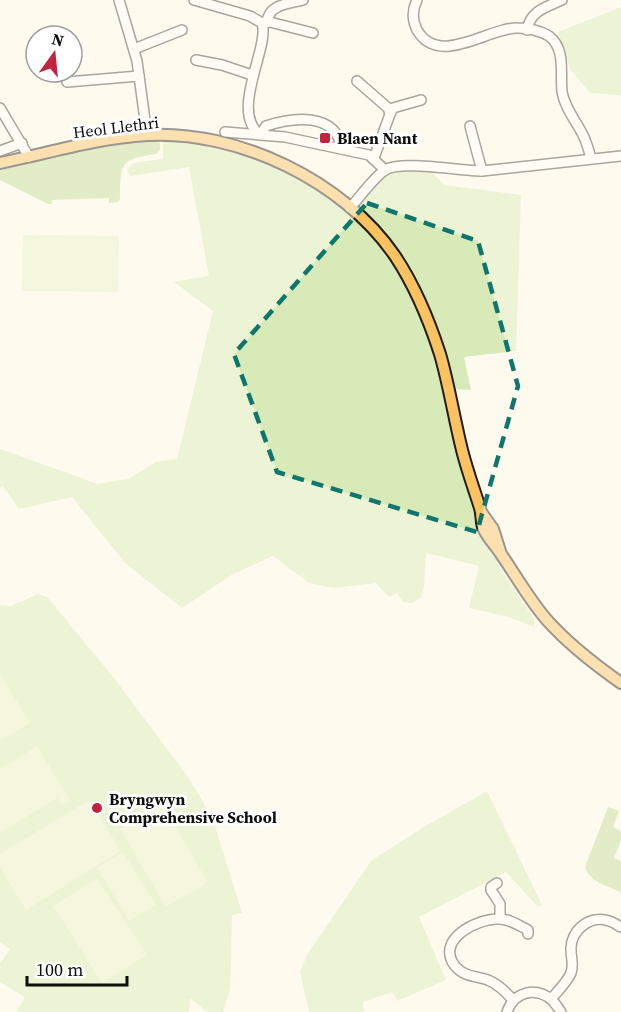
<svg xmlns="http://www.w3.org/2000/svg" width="621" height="1012" viewBox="0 0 621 1012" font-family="'Source Serif 4',serif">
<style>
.green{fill:#d8eab7}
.forest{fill:#bedb96}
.pitch{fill:#e9f1c9}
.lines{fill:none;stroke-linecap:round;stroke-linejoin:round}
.minor-casing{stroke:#414141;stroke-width:12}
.major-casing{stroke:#1f1f1f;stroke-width:14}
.minor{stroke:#fff;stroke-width:9}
.major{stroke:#fbc262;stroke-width:10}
.marked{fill:none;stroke:#0f766e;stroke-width:4.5;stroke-dasharray:12 8;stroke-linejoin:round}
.poi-dot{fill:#c1233f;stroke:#fff;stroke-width:2}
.labels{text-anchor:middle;stroke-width:6;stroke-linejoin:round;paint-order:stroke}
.street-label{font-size:16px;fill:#0e0e0e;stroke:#fff}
.poi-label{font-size:16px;font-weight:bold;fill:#0e0e0e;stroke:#fff;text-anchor:start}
</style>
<rect width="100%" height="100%" fill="#fffaee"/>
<g class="green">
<polygon points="621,7 621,95 590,93 570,69 558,32"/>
<polygon points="163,135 199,138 284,164 350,207 385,170 434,168 435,176 445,185 521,195 516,351 464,357 471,390 455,389 451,384 481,511 500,568 534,619 534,627 509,617 469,608 479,566 426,553 424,587 421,597 412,603 403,602 397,593 389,597 376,583 333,588 309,583 273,556 233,574 182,608 125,563 72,497 19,509 3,486 0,487 0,449 98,484 130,478 156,462 177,459 213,311 174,282 209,276 189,167 131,176 127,170 133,163 163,159"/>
<polygon points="38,594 47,597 114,678 188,777 201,798 215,826 242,913 232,915 230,989 223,1012 207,1012 190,998 189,1012 16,1012 25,997 0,982 0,963 10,949 0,942 0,605 11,606"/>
<polygon points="487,791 542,905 538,907 506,872 419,917 446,980 397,1001 392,992 363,1002 364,1012 309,1012 300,972 308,953 372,860 424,827"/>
</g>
<g class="forest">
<path d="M157,140L160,143V150L156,154C119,160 121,162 120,199L118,202L109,203V198L52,200V204H48L0,180V167L129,141Z"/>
<path d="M608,807L619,811L613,827L621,831V841L614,858L621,861V892C607,886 590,882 585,867Z"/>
</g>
<g class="pitch">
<polygon points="23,235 119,236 118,292 22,291"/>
<polygon points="1,675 30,723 0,741 0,676"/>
<polygon points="37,746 70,800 62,805 57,798 0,833 0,769"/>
<polygon points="89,800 121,851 26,910 0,868 0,854"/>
<polygon points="162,804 208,882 166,907 120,829"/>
<polygon points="123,852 156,905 129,921 97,868"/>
<polygon points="97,878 147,955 102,983 53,906"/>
</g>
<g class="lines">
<g class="minor-casing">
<g id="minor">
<polyline points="119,0 137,61 147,135"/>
<path d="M194,0L250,16L262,23C270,47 230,110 259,134"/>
<path d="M417,0C412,10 412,20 417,30C439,68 489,27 518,28C528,28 541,31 549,36C566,49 560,73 562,92C565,109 577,122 584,137C587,144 589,151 591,158"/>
<path d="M267,22C269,4 288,4 303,0"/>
<polyline points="262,23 270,22 313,33"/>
<path d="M527,30C530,11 546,7 562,0"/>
<polyline points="134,49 182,30"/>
<polyline points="196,60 222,65 252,75"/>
<polyline points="357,81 388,108 390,114 374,158"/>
<polyline points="67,82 139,76"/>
<polyline points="0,108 29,157"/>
<polyline points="390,114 393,108 421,100"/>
<polyline points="470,126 482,171"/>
<polyline points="225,132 285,137 369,155 385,170"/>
<path d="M261,134L266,126C293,117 335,112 342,148"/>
<polyline points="0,151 22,143"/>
<path d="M350,208C360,197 373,178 385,170C401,160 459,171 482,171L621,156"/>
<polyline points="497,883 491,887 491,890 500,904 500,919"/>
<path d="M551,999C558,991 567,982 571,973C574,964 571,958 571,950C570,931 590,914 609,921C613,922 617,925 621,927"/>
<path d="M513,1000C506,992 498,984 488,980C476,976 464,977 455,966C435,940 476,919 498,919C508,918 518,925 528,930V934"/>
<path d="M507,1012C514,992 535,986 552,1000C555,1003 558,1008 561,1012"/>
</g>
</g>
<g class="major-casing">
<g id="major">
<path d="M0,163C49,153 97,138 147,135C238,130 344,181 395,256C415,286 429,320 440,354C449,385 454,418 462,450C467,470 474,489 480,508C482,514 481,521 483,527C487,538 495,544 501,554C516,576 529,599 546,619C568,644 594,664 621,683"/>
<polyline points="481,512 493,529 500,551"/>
</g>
</g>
<use href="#minor" class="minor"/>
<use href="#major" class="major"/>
</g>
<path d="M0 0H621V1012H0ZM367,203L478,241L518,386L477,532L277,472L234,354Z" fill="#fffaee" fill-opacity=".55" fill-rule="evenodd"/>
<path class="marked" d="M367,203L478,241L518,386L477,532L277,472L234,354Z"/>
<g class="poi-dot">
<rect x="319" y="132" width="12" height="12" rx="3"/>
<circle cx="97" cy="808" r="6"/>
</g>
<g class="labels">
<g class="street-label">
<text transform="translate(116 127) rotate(-7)" y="6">Heol Llethri</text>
</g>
<g class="poi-label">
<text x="337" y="144">Blaen Nant</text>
<text x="109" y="805">Bryngwyn<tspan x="109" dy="18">Comprehensive School</tspan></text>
</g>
</g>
<g transform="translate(54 54) rotate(15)"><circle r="28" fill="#ffffff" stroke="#9f9f9f" stroke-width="1.5"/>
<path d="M0-4.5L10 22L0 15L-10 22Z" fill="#c1233f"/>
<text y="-9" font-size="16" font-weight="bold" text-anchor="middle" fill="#0e0e0e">N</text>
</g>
<path d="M27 976v9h100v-9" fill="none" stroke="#0e0e0e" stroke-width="3"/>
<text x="36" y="976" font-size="18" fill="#0e0e0e" stroke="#ffffff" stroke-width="4.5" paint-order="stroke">100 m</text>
</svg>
